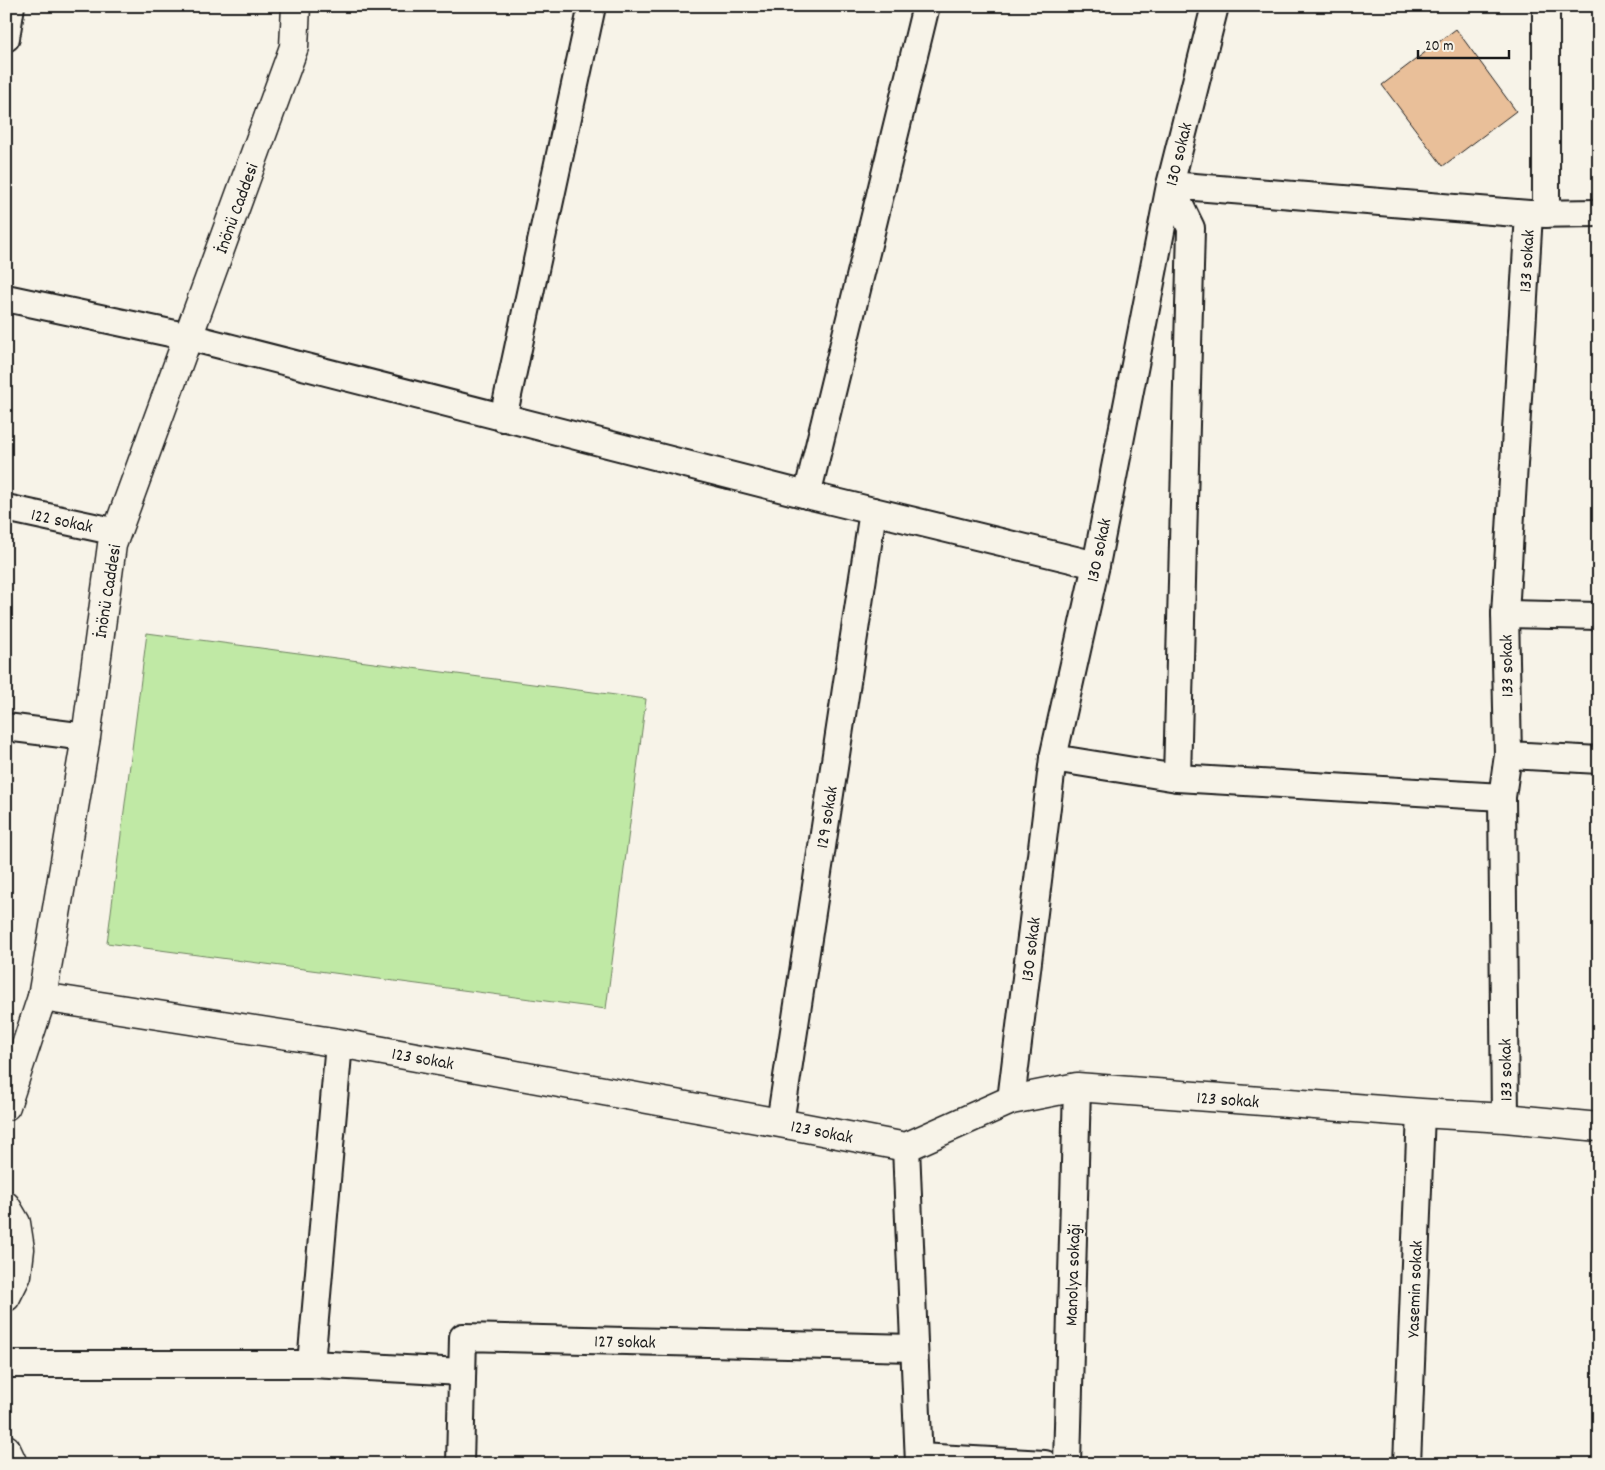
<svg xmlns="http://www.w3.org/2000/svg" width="1605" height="1470" viewBox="0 0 1605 1470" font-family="Dekko,sans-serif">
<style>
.green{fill:#c0e9a5;stroke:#6e8260}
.building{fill:#e9bf99;stroke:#1c1c1c}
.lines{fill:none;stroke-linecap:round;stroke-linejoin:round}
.minor-casing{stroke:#1c1c1c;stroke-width:30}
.tertiary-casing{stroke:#1c1c1c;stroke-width:31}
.secondary-casing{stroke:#1c1c1c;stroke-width:31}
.minor{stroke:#f7f3e8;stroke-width:26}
.tertiary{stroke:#f7f3e8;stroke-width:28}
.secondary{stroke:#f7f3e8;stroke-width:28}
.labels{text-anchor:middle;stroke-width:4;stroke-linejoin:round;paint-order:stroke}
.street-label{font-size:18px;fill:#1c1c1c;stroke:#f7f3e8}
</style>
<rect width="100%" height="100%" fill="#f7f3e8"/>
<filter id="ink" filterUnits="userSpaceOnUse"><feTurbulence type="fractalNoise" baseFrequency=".02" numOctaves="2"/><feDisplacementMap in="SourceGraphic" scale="10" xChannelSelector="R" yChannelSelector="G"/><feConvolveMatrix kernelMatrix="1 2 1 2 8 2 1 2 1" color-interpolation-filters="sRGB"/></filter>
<g filter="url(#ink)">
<polygon class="green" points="147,633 646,699 606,1009 107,943"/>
<polygon class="building" points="1456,29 1516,111 1443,166 1382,85"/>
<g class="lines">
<g class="minor-casing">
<g id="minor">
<polyline points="1546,6 1546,214"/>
<polyline points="6,38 11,6"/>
<polyline points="6,298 189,337 807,495 926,6"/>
<polyline points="503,418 592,6"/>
<polyline points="807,495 1096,565"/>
<polyline points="6,508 117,532"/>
<polyline points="1505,614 1599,616"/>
<polyline points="6,727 86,737"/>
<polyline points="1508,755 1599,760"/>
<polyline points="1053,758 1177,778 1502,797"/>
<polyline points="1177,778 1191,228 1170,185 1529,214 1599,213"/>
<polyline points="1011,1100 1053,758 1096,565 1170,185 1215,6"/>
<polyline points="1505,1118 1502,797 1508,755 1505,614 1529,214"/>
<polyline points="780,1123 873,511"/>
<polyline points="906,1147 919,1464"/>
<polyline points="6,1364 311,1364 462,1372"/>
<polyline points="311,1364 339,1043"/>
<polyline points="919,1457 1045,1464"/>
<polyline points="460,1464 463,1337 914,1348"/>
<polyline points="1067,1464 1077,1087"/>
<polyline points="1407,1464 1421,1113"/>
</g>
</g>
<g class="tertiary-casing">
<polyline id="tertiary" points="42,997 339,1043 780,1123 906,1147 1011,1100 1077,1087 1421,1113 1505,1118 1599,1127"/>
</g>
<g class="secondary-casing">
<g id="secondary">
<polyline points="6,1106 42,997 86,737 112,545 294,47 296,6"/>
<polyline points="6,1206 16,1223 20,1249 17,1275 6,1297"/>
<polyline points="6,1449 13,1464"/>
</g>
</g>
<use href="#minor" class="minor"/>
<use href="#tertiary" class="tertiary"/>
<use href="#secondary" class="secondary"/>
</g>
</g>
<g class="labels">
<g class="street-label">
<text transform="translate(1178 154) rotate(-76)" y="6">130 sokak</text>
<text transform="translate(236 208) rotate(-70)" y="6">İnönü Caddesi</text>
<text transform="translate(1526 261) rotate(-87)" y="6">133 sokak</text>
<text transform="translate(62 520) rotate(12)" y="6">122 sokak</text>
<text transform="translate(1098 550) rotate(-78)" y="6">130 sokak</text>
<text transform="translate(107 591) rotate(-81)" y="6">İnönü Caddesi</text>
<text transform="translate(1506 666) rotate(-91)" y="6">133 sokak</text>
<text transform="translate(826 817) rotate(-81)" y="6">129 sokak</text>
<text transform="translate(1030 949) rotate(-83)" y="6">130 sokak</text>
<text transform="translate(423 1058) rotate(10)" y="6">123 sokak</text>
<text transform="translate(1505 1070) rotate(-91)" y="6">133 sokak</text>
<text transform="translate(1228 1099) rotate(4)" y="6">123 sokak</text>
<text transform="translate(822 1131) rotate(11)" y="6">123 sokak</text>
<text transform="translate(1072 1275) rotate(-88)" y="6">Manolya sokaği</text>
<text transform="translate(1414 1289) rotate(-88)" y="6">Yasemin sokak</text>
<text transform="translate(625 1341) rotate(1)" y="6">127 sokak</text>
</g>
</g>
<rect width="1605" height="1470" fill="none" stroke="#f7f3e8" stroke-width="25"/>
<rect x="12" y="12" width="1580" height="1445" fill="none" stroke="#1c1c1c" stroke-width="2" filter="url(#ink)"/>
<path d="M1418 50v8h91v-8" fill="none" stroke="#1c1c1c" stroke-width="2.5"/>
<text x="1425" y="50" font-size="15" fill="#1c1c1c" stroke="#f7f3e8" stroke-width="4" paint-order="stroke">20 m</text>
</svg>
